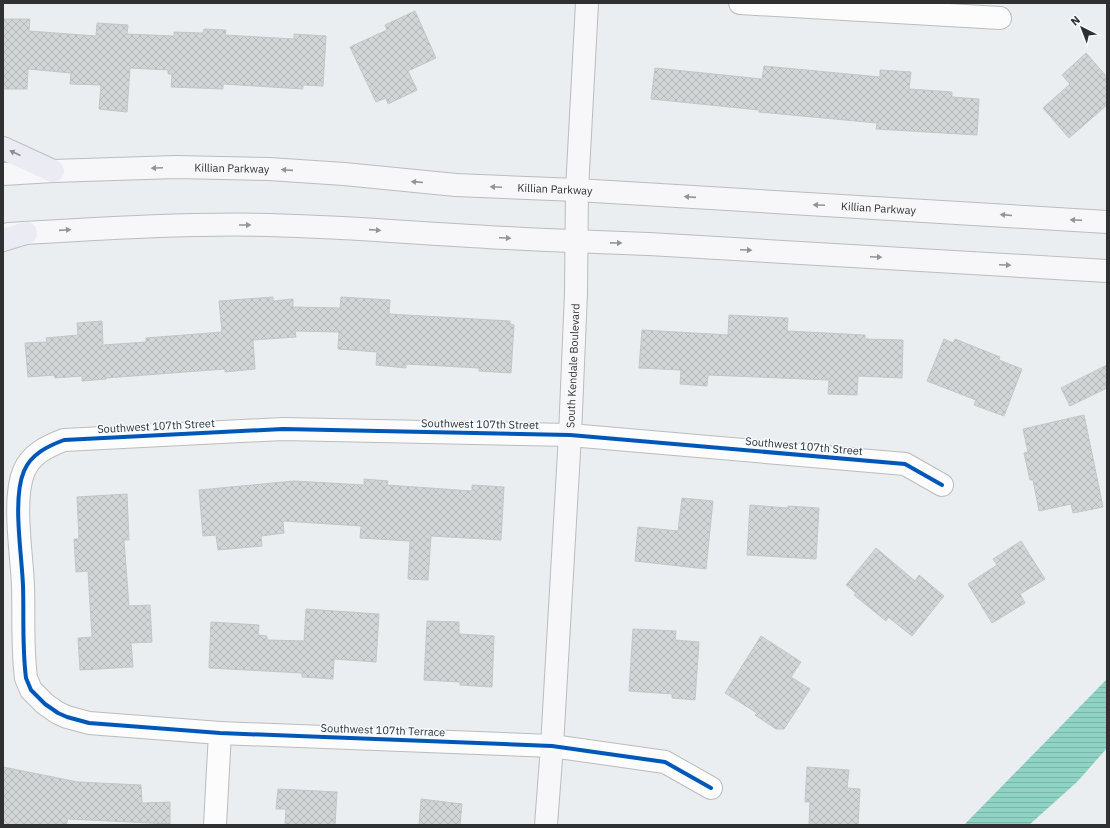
<svg xmlns="http://www.w3.org/2000/svg" width="1110" height="828" viewBox="0 0 1110 828" font-family="'IBM Plex Sans',sans-serif">
<style>
.water{fill:url(#water-rules)}
.building{fill:url(#building-cross-hatch);stroke:#c4c6c8}
.lines{fill:none;stroke-linecap:round;stroke-linejoin:round}
.street-casing{stroke:#babcbd;stroke-width:24}
.secondary-casing{stroke:#babcbd;stroke-width:24}
.highway-casing{stroke:#bcbfc6;stroke-width:24}
.street{stroke:#fcfcfd;stroke-width:22}
.secondary{stroke:#f7f7fa;stroke-width:22}
.highway{stroke:#ebecf3;stroke-width:22}
.cycleway-casing{stroke:#f6fbff;stroke-width:6}
.cycleway{stroke:#0057b8;stroke-width:4}
.oneway{fill:#8c8e92}
.oneway2{fill:#929496}
.labels{text-anchor:middle;stroke-width:3;stroke-linejoin:round;paint-order:stroke}
.street-label{font-size:11px;fill:#2e3032;stroke:#f6fbff}
</style>
<defs>
<pattern id="water-rules" width="6" height="5" patternUnits="userSpaceOnUse"><rect width="6" height="5" fill="#8fd3c5"/><path d="M0 2.5h6" fill="none" stroke="#7cb5aa"/></pattern>
<pattern id="building-cross-hatch" width="8" height="8" patternUnits="userSpaceOnUse"><rect width="8" height="8" fill="#d2d5d6"/><path d="M0 0l8 8M0 8l8-8" fill="none" stroke="#b5b7b8"/></pattern>
</defs>
<rect width="100%" height="100%" fill="#ebeef0"/>
<polygon class="water" points="1107,679 1107,748 1077,782 1029,825 964,825"/>
<g class="building">
<polygon points="415,11 436,58 408,71 417,90 388,104 386,98 376,102 350,47 387,30 385,25"/>
<polygon points="3,19 30,19 29,31 96,36 97,23 128,25 127,34 174,36 174,32 203,33 204,29 226,30 225,35 294,39 294,34 326,36 323,86 303,85 303,89 223,84 223,89 171,87 172,74 168,74 168,70 130,68 127,112 99,109 101,85 70,84 71,73 28,69 27,89 3,89"/>
<polygon points="1086,53 1107,77 1107,105 1069,138 1043,108 1070,84 1062,75"/>
<polygon points="764,66 880,77 880,70 911,72 909,89 952,92 952,97 979,99 977,135 876,129 877,123 759,112 759,110 651,99 655,68 762,79"/>
<polygon points="273,297 273,301 293,299 293,307 340,308 341,297 390,300 389,314 510,321 510,324 514,325 511,373 479,371 479,368 406,364 406,368 376,365 377,352 338,349 339,332 295,331 296,337 253,340 255,369 225,372 225,369 106,378 106,379 82,381 82,376 55,378 54,375 28,377 25,343 47,342 46,338 78,335 77,323 102,321 103,345 146,342 146,338 222,332 219,301"/>
<polygon points="729,315 788,318 787,331 865,335 865,339 903,340 902,378 858,376 857,395 828,394 829,380 708,375 707,386 680,384 681,370 639,368 642,330 728,335"/>
<polygon points="944,339 953,343 955,339 1000,357 999,360 1022,369 1004,416 974,405 976,400 927,381"/>
<polygon points="1107,365 1107,388 1070,406 1061,388"/>
<polygon points="1084,415 1103,507 1073,513 1071,504 1039,511 1033,480 1030,480 1024,453 1028,452 1023,429"/>
<polygon points="364,479 388,481 387,485 472,491 472,485 504,487 501,540 431,536 428,580 408,579 410,541 360,538 361,526 283,521 284,533 261,536 262,546 218,550 216,535 203,536 199,490 294,481 364,485"/>
<polygon points="127,494 129,540 124,540 129,606 150,605 152,642 131,643 133,667 80,670 78,638 92,637 88,571 76,572 74,539 79,539 77,497"/>
<polygon points="682,498 713,501 706,569 635,561 638,527 678,531"/>
<polygon points="750,505 788,508 788,506 819,508 816,559 747,555"/>
<polygon points="1021,541 1045,579 1020,594 1025,603 992,623 968,584 997,565 993,559"/>
<polygon points="876,548 915,581 919,575 944,596 912,636 888,617 886,621 854,595 856,593 846,585"/>
<polygon points="306,609 379,614 376,662 334,659 333,679 302,677 302,673 209,668 211,622 259,625 258,635 267,636 267,640 304,641"/>
<polygon points="427,621 459,622 459,634 494,636 492,687 460,685 460,682 424,680"/>
<polygon points="633,629 676,631 675,640 699,642 695,700 672,698 672,694 629,691"/>
<polygon points="761,636 801,662 791,677 810,689 784,729 776,729 755,715 757,713 725,693"/>
<polygon points="3,767 78,782 141,785 142,803 170,802 170,824 68,819 66,825 3,825"/>
<polygon points="807,767 849,770 847,788 860,789 858,825 809,825 810,802 805,802"/>
<polygon points="278,789 337,792 335,825 285,825 286,809 276,809"/>
<polygon points="421,799 462,804 460,825 419,825"/>
</g>
<g class="lines">
<g class="street-casing">
<g id="street">
<polyline points="740,3 1000,18"/>
<path d="M711,788L665,762L552,746L220,733L89,723L67,717L58,713L45,704L31,690L26,678C22,647 24,616 23,586C22,555 12,499 24,471C31,454 48,446 64,440L283,429L570,435L905,464L942,485"/>
<polyline points="215,825 220,733"/>
</g>
</g>
<g class="secondary-casing">
<g id="secondary">
<path id="s1" d="M3,174L53,171L176,167L269,169L344,174L456,185L577,190L1107,222"/>
<path d="M8,234C95,229 182,223 269,225C349,227 428,234 507,238C555,241 602,242 649,244L1107,271"/>
<path id="s2" d="M546,825L552,746L570,435L576,293L577,190L587,3"/>
</g>
</g>
<g class="highway-casing">
<g id="highway">
<polyline points="3,148 53,171"/>
<polyline points="3,240 26,233"/>
</g>
</g>
<use href="#street" class="street"/>
<use href="#secondary" class="secondary"/>
<use href="#highway" class="highway"/>
<g class="cycleway-casing">
<path id="cycleway" d="M711,788L665,762L552,746L220,733L89,723L67,717L58,713L45,704L31,690L26,678C22,647 24,616 23,586C22,555 12,499 24,471C31,454 48,446 64,440L283,429L570,435L905,464L942,485"/>
</g>
<use href="#cycleway" class="cycleway"/>
</g>
<defs><path id="oneway-solid" d="M-6-.8H1V-3.2L6.5 0L1 3.2V.8H-6Z"/></defs>
<use class="oneway" href="#oneway-solid" transform="translate(15 153) rotate(-155)"/>
<g class="oneway2">
<use href="#oneway-solid" transform="translate(157 168) rotate(178)"/>
<use href="#oneway-solid" transform="translate(287 170) rotate(-176)"/>
<use href="#oneway-solid" transform="translate(417 182) rotate(-175)"/>
<use href="#oneway-solid" transform="translate(496 187) rotate(-178)"/>
<use href="#oneway-solid" transform="translate(690 197) rotate(-176)"/>
<use href="#oneway-solid" transform="translate(819 205) rotate(-178)"/>
<use href="#oneway-solid" transform="translate(1006 215) rotate(-175)"/>
<use href="#oneway-solid" transform="translate(1076 220) rotate(-177)"/>
<use href="#oneway-solid" transform="translate(245 225)"/>
<use href="#oneway-solid" transform="translate(65 230) rotate(-4)"/>
<use href="#oneway-solid" transform="translate(375 230) rotate(4)"/>
<use href="#oneway-solid" transform="translate(505 238) rotate(3)"/>
<use href="#oneway-solid" transform="translate(616 243) rotate(1)"/>
<use href="#oneway-solid" transform="translate(746 250) rotate(3)"/>
<use href="#oneway-solid" transform="translate(876 257) rotate(3)"/>
<use href="#oneway-solid" transform="translate(1005 265) rotate(3)"/>
</g>
<g class="labels">
<g class="street-label">
<text dy="4" stroke="none"><textPath href="#s1" startOffset="229">Killian Parkway</textPath></text>
<text dy="4" stroke="none"><textPath href="#s1" startOffset="553">Killian Parkway</textPath></text>
<text dy="4" stroke="none"><textPath href="#s1" startOffset="877">Killian Parkway</textPath></text>
<text dy="4" stroke="none"><textPath href="#s2" startOffset="460">South Kendale Boulevard</textPath></text>
<text transform="translate(480 424) rotate(1)" y="4">Southwest 107th Street</text>
<text transform="translate(156 426) rotate(-3)" y="4">Southwest 107th Street</text>
<text transform="translate(804 446) rotate(5)" y="4">Southwest 107th Street</text>
<text transform="translate(383 730) rotate(2)" y="4">Southwest 107th Terrace</text>
</g>
</g>
<rect width="1110" height="828" fill="none" stroke="#2e3032" stroke-width="8"/>
<g transform="translate(1082 28) rotate(318)" stroke="#f6fbff" stroke-width="3" paint-order="stroke">
<path d="M0-3L7 15L0 10L-7 15Z" fill="#2e3032"/>
<text y="-6" font-size="11" font-weight="bold" text-anchor="middle" fill="#2e3032">N</text>
</g>
</svg>
